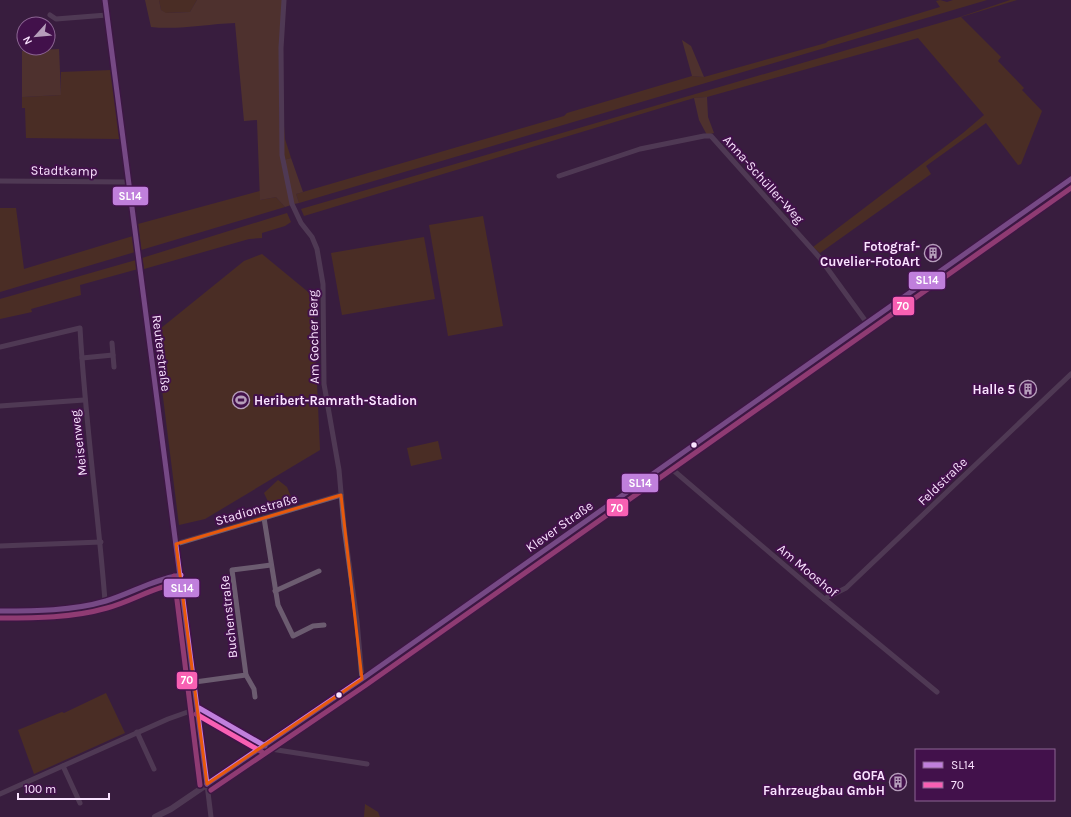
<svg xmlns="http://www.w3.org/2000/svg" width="1071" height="817" viewBox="0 0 1071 817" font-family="Karla,sans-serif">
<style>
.green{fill:#604108}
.forest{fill:#684b1c}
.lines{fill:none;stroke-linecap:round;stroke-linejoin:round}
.minor{stroke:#6c5c70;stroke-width:5}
.tertiary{stroke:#6c5c70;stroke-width:6}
.bus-1-casing{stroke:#42114b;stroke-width:8}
.bus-2-casing{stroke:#42114b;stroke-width:8}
.bus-1{stroke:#c07fdc;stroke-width:5}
.bus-2{stroke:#f860b3;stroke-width:5}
.marked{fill:none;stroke:#e8590c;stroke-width:3;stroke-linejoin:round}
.bus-dot{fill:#fae3ff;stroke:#42114b;stroke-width:1.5}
.labels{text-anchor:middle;stroke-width:4;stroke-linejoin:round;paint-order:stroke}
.street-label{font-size:13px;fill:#fae3ff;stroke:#42114b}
.poi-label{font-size:13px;font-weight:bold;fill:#fae3ff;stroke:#42114b;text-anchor:end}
.line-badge{stroke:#42114b;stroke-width:1.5}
.badge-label{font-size:11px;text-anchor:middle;font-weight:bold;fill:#fff}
</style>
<rect width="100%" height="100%" fill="#391e3e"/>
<g class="green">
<polygon points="159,0 197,0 190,12 165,13 161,10"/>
<polygon points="940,0 947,2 953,0 987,0 299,203 296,194 564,116 567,113 692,76 704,77 826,43 828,41 940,7 936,1"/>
<polygon points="1010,0 1017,0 961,17 1001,57 998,61 1024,88 1022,90 1042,111 1021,164 1018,165 986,123 926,166 931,174 820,253 813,247 963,133 984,115 918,38 707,97 694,98 304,216 301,209 960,17"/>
<polygon points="112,70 121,139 26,138 25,108 22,108 22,97 61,95 61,72"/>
<polygon points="282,100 285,139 291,158 284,160"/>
<polygon points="260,191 260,200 276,197 285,207 141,250 138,224"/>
<polygon points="0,208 16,208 24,269 133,236 135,252 0,292"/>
<polygon points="287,213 291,222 285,226 262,233 262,238 249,239 144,269 142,258"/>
<polygon points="483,216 503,326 448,336 429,225"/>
<polygon points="424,237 435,299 342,315 331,253"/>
<polygon points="262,254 313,296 320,450 205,519 179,525 155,333 244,261"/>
<polygon points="136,260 138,269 80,285 81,295 31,309 32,312 0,319 0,299"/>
<polygon points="438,441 442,459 411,466 407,448"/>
<polygon points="278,480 287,487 294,504 272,510 264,493"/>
<polygon points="106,693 125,733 34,774 18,730 62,712 64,713"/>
<polygon points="365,804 378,812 380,817 364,817"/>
</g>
<g class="forest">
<path d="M145,0H159L161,10L166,13L190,12L197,0H283L279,100L281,161L291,205L285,207L276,197L260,200L257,120L244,121L235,23C206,24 179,30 151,27Z"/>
<polygon points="682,40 691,46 704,77 692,76"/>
<polygon points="59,49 61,95 22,97 22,51"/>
<polygon points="707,97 708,117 714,133 707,135 699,120 694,98"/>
<polygon points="291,158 303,192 296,194 299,203 294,204 284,160"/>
</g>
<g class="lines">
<g class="minor">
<polyline points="284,0 281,48 282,155 292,204 301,223 312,237 317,249 323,284 324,384 339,470 344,527 357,621 362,679"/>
<polyline points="50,15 56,19 107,15"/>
<polyline points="559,176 640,149 704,136 711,136 819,257 867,323"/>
<polyline points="0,181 128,182"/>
<polyline points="112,343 114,367"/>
<path d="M0,347L80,328C85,420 98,510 105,601"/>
<polyline points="82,358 113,355"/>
<polyline points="0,406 84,400"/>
<polyline points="666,464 817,593 937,692"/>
<polyline points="264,518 278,605 293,636 313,626 324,625"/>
<polyline points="176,544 341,495"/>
<polyline points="0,546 101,542"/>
<polyline points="275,591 319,571"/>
<polyline points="824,599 846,588 1071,374"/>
<path d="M0,611C35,611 73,611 106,601C132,593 154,577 181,575"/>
<polyline points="246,675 254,689 255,697"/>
<polyline points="195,682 246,675 232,570 271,565"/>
<polyline points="137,732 154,769"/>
<polyline points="63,766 80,803"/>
<polyline points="207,784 211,817"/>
<polyline points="0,794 168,719 199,708 271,749 367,764"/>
</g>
<g class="tertiary">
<polyline points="105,0 207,784"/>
<polyline points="155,817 171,809 362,679 1071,179"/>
</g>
<g class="bus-1-casing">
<g id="bus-1">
<polyline points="105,0 207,784"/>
<path d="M0,611C35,611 72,611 106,601C132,593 154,579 181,575"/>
<polyline points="199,708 265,746"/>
<polyline points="207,784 362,679 1071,179"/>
</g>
</g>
<g class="bus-2-casing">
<g id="bus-2">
<polyline points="174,576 200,785"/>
<path d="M0,618C36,618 72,618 107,608C133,601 155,586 182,582"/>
<polyline points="196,714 262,752"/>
<polyline points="211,790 366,685 1071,188"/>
</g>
</g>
<use href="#bus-1" class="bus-1"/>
<use href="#bus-2" class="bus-2"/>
</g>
<path d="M0 0H1071V817H0ZM341,495L362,679L207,784L176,544Z" fill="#391e3e" fill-opacity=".55" fill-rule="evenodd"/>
<path class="marked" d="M341,495L362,679L207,784L176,544Z"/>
<defs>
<g id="building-ring" transform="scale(0.9)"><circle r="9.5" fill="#42114b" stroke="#b69ebb" stroke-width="1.5"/><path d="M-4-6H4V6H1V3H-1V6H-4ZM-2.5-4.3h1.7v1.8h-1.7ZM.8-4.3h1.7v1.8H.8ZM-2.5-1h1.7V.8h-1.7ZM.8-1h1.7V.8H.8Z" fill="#b69ebb"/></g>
<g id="stadium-ring" transform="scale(0.9)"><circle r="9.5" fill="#42114b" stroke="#b69ebb" stroke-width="1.5"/><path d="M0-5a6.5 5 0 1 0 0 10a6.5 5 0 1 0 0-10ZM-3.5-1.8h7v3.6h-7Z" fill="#b69ebb"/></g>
</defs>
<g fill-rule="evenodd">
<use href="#building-ring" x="933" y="253"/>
<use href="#building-ring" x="1028" y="389"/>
<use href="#stadium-ring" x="241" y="400"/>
<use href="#building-ring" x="898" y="782"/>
</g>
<g class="bus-dot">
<circle cx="694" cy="445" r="3.5"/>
<circle cx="339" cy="695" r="3.5"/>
</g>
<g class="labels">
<g class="street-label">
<text transform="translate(64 170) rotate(1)" y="5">Stadtkamp</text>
<text transform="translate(764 179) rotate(48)" y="5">Anna-Schüller-Weg</text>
<text transform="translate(313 337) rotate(-91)" y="5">Am Gocher Berg</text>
<text transform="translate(162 353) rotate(83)" y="5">Reuterstraße</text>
<text transform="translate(78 443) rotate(-97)" y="5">Meisenweg</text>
<text transform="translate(942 481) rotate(-44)" y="5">Feldstraße</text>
<text transform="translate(256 509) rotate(-16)" y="5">Stadionstraße</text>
<text transform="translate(559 526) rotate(-35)" y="5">Klever Straße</text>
<text transform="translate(808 570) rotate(40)" y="5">Am Mooshof</text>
<text transform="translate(228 617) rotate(-96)" y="5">Buchenstraße</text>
</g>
<g class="poi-label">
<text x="920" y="251">Fotograf-<tspan x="920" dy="15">Cuvelier-FotoArt</tspan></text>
<text x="1015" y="394">Halle 5</text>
<text x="254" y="405" text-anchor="start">Heribert-Ramrath-Stadion</text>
<text x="885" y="780">GOFA<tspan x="885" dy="15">Fahrzeugbau GmbH</tspan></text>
</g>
</g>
<g class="line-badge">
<rect x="112" y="186" width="37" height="20" rx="4" fill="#c07fdc"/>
<rect x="908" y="271" width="38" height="19" rx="4" fill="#c07fdc"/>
<rect x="892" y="296" width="23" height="20" rx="4" fill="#f860b3"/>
<rect x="621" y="473" width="38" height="20" rx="4" fill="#c07fdc"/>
<rect x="606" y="498" width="23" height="19" rx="4" fill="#f860b3"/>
<rect x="163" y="578" width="37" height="20" rx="4" fill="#c07fdc"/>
<rect x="176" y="671" width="22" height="19" rx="4" fill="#f860b3"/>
</g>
<g class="badge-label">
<text x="130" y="200">SL14</text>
<text x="927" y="284">SL14</text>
<text x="903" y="310">70</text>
<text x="640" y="487">SL14</text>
<text x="617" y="512">70</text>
<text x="182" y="592">SL14</text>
<text x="187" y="684">70</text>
</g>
<rect x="915" y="749" width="140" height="52" fill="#42114b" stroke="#8c6593"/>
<rect x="923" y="762" width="20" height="6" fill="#c07fdc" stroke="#8c6593"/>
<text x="951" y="769" font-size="12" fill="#fae3ff">SL14</text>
<rect x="923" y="782" width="20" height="6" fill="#f860b3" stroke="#8c6593"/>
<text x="951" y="789" font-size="12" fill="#fae3ff">70</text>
<g transform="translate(36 36) rotate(243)"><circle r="19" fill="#42114b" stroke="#8c6593"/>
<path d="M0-3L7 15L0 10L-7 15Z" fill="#b69ebb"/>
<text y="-6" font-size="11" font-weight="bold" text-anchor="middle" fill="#fae3ff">N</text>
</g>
<path d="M18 793v6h91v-6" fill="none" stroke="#fae3ff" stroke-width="2"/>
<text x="24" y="793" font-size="12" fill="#fae3ff" stroke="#42114b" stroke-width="3" paint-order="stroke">100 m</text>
</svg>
